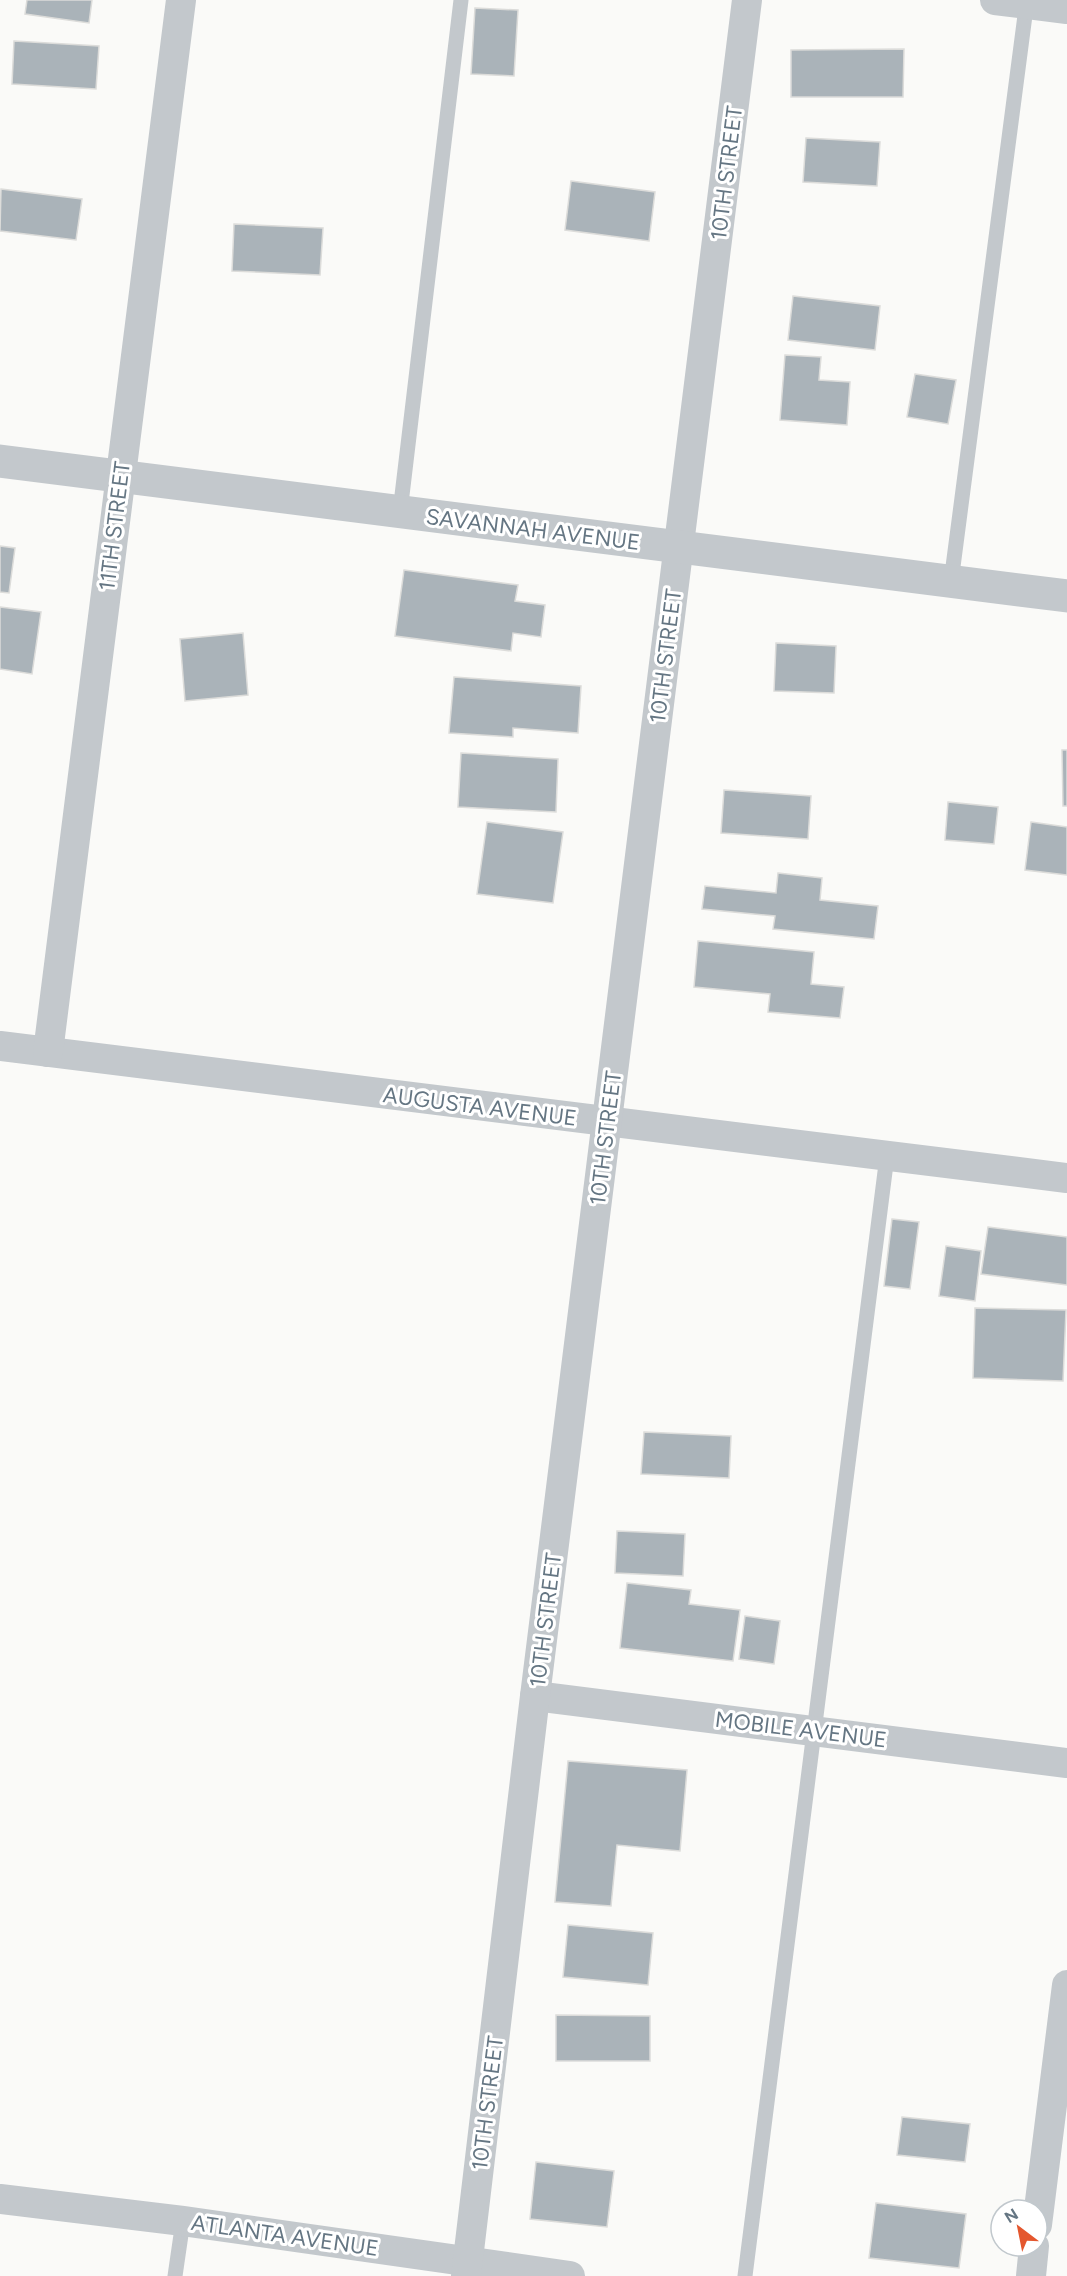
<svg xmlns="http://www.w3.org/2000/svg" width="1067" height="2276" viewBox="0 0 1067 2276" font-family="Figtree,sans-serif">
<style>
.building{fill:#aab3b9;stroke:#dcdcda;stroke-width:1.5}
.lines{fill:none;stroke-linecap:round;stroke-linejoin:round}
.service{stroke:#c3c8cc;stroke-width:15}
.minor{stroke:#c3c8cc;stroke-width:30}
.tertiary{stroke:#c3c8cc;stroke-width:33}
.labels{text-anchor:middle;stroke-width:6;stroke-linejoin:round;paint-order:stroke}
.street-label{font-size:22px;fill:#657683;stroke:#fff}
</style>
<rect width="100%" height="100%" fill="#fafaf8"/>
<g class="building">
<polygon points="27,0 92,0 89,23 25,14"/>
<polygon points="475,8 518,10 514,76 471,74"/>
<polygon points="14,41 99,46 96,89 12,84"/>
<polygon points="904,49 903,97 791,97 791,50"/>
<polygon points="806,138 880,142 877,186 803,182"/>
<polygon points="571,181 655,192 649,241 565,230"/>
<polygon points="1,189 82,199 76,240 0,231"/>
<polygon points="234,224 323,228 320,275 232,271"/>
<polygon points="793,296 880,306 875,350 788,340"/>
<polygon points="785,355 821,357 819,380 850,382 847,425 780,420"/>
<polygon points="915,374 956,380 948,424 907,417"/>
<polygon points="0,546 15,548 9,593 0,592"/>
<polygon points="404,570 518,585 515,601 545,605 541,637 513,633 511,651 395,636"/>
<polygon points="0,607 41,612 32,674 0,669"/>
<polygon points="243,633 248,695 185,701 180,639"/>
<polygon points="776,643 836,646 834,693 774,691"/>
<polygon points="454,677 581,686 578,733 513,728 513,737 449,733"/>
<polygon points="1062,750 1067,750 1067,806 1063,806"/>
<polygon points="461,753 558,759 556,812 458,807"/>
<polygon points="724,790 811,796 808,839 721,833"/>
<polygon points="948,802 998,807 994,844 945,840"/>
<polygon points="487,822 563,832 553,903 477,894"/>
<polygon points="1031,822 1067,827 1067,875 1025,870"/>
<polygon points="778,873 822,878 820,900 878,906 874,939 773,929 775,916 702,909 705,886 776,893"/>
<polygon points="698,941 814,952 811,984 844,987 840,1018 768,1012 770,994 694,987"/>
<polygon points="892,1219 919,1222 910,1289 884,1286"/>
<polygon points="988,1227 1067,1237 1067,1285 981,1274"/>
<polygon points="946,1246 981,1251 975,1301 939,1296"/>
<polygon points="975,1308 1066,1310 1063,1381 973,1378"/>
<polygon points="644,1432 731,1436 729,1478 641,1474"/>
<polygon points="617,1531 685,1534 683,1576 615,1573"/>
<polygon points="627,1583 691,1590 689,1604 740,1610 733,1661 620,1648"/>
<polygon points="745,1616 780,1621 774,1664 739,1659"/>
<polygon points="568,1761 687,1770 680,1851 617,1845 611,1906 555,1902"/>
<polygon points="568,1925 653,1933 648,1985 563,1977"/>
<polygon points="556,2015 650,2016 650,2061 556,2061"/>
<polygon points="902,2117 970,2124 965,2162 897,2155"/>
<polygon points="536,2162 614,2171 607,2227 530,2219"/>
<polygon points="876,2203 966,2214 959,2268 869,2258"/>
</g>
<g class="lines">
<g class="service">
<polyline points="400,512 461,0"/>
<polyline points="951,582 1027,0"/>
<polyline points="175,2276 183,2221"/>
<polyline points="745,2276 887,1156"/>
</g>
<g class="minor">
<polyline points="995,0 1067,9"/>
<polyline points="0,1046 1067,1178"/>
<polyline points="48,1052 181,0"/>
<polyline points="535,1696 1067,1763"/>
<polyline points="0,2199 183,2221 570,2276"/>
<polyline points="1037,2225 1067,1985"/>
<polyline points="466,2276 535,1696 747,0"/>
<polyline points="1031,2276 1034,2246"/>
</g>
<polyline class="tertiary" points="0,461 1067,596"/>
</g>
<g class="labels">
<g class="street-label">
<text transform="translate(726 173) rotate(-83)" y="8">10TH STREET</text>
<text transform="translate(114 526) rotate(-83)" y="8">11TH STREET</text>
<text transform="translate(533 529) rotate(7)" y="8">SAVANNAH AVENUE</text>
<text transform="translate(665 656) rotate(-83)" y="8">10TH STREET</text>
<text transform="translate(480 1106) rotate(7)" y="8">AUGUSTA AVENUE</text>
<text transform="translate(605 1138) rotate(-83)" y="8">10TH STREET</text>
<text transform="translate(545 1620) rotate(-83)" y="8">10TH STREET</text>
<text transform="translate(801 1729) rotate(7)" y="8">MOBILE AVENUE</text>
<text transform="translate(487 2103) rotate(-83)" y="8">10TH STREET</text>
<text transform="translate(285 2235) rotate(8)" y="8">ATLANTA AVENUE</text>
</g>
</g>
<g transform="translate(1019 2228) rotate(328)"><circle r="28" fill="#ffffff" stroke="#c1c8cd" stroke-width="1.5"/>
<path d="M0-4.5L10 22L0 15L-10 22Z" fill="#e4572e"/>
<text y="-9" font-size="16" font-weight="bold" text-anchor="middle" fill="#657683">N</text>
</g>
</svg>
